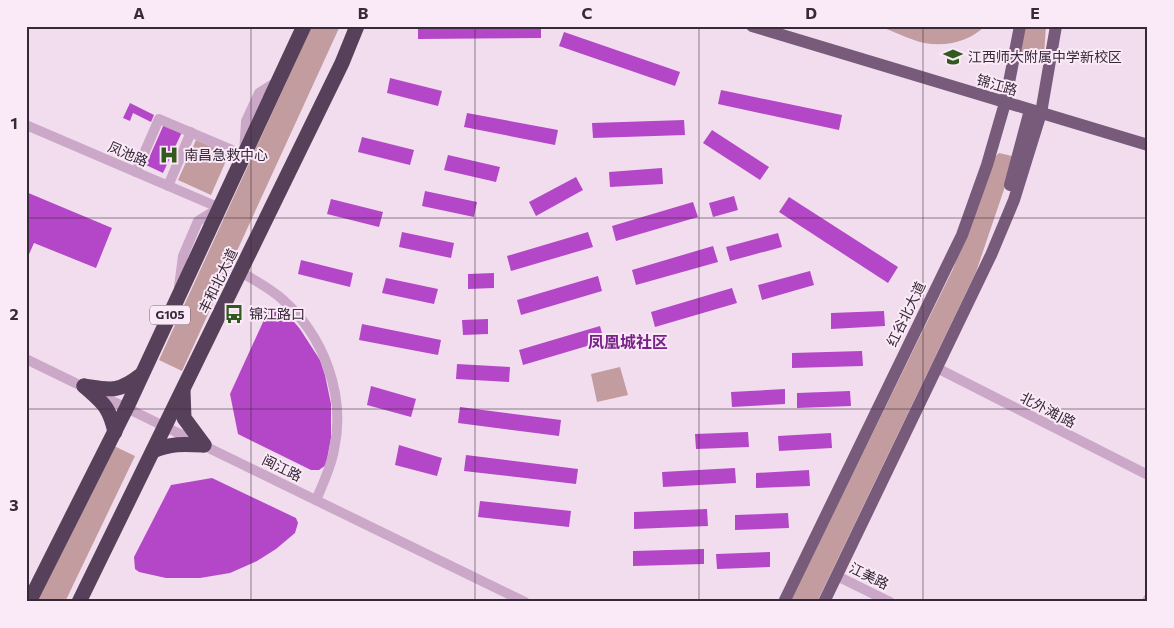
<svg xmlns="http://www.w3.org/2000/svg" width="1174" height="628" viewBox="0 0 1174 628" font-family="Commissioner,'Noto Sans SC',sans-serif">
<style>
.green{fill:#c29c9e}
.building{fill:#b447c7}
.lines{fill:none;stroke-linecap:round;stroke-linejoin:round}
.minor{stroke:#cba8c8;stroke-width:10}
.major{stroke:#785a7a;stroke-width:12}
.highway{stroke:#574059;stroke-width:15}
.grid{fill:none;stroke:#362938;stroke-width:1;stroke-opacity:0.55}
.labels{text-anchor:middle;stroke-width:4;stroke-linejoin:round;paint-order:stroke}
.shield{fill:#fae9f7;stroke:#716371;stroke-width:1}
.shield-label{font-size:12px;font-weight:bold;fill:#362938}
.poi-label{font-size:14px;fill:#362938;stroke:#fae9f7;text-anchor:start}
.street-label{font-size:14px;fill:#362938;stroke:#fae9f7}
.quarter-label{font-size:16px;font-weight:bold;fill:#782187;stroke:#fae9f7}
.neatline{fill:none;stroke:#362938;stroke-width:2}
.grid-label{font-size:16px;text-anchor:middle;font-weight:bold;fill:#362938}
</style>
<rect width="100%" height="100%" fill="#f2ddef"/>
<g class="green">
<polygon points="312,26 340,26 182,371 159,360"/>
<path d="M877,26H985C967,44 937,49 914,40C901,36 890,29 877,26Z"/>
<polygon points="1023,26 1046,26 1044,55 1040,58 1019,54"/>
<polygon points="196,140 229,154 211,195 178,180"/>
<polygon points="999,153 1012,156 1014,160 976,272 817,602 790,602 953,269 993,159"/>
<polygon points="620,367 628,395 597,402 591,374"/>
<polygon points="112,445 135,456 65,602 36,602"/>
</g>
<g class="building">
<polygon points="418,26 541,26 541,38 418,39"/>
<polygon points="564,32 680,72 675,86 559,46"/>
<polygon points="390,78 442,91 438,106 387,93"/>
<polygon points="721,90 842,115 839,130 718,104"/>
<polygon points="130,103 154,115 151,122 133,113 130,121 123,118"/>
<polygon points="467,113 558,130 555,145 464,127"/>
<polygon points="684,120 685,135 593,138 592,123"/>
<polygon points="164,124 182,132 163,173 146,165"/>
<polygon points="712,130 769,167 760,180 703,143"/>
<polygon points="362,137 414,150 410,165 358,152"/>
<polygon points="448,155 500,167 496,182 444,170"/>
<polygon points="662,168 663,184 610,187 609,172"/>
<polygon points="576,177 583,190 536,216 529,202"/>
<polygon points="425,191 477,202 474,217 422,206"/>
<polygon points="26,192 112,228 96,268 34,243 26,261"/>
<polygon points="734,196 738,210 713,217 709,203"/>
<polygon points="789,197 898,267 888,283 779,212"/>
<polygon points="331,199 383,212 379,227 327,214"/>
<polygon points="693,202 698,217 616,241 612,226"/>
<polygon points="402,232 454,243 451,258 399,247"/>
<polygon points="588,232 593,247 511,271 507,256"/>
<polygon points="778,233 782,247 730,261 726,247"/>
<polygon points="713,246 718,262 636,285 632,270"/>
<polygon points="301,260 353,273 350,287 298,274"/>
<polygon points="810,271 814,285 762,300 758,285"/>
<polygon points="494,273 494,288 468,289 468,274"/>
<polygon points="598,276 602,291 521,315 517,300"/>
<polygon points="386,278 438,289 434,304 382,293"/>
<polygon points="732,288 737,303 655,327 651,312"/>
<polygon points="274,308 284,310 300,329 320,360 325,375 331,404 331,438 326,465 319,470 311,470 238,434 230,394 269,309"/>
<polygon points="884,311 885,326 831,329 831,313"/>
<polygon points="488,319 488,334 463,335 462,320"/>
<polygon points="362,324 441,340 438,355 359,340"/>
<polygon points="600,326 604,341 523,365 519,350"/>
<polygon points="862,351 863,366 792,368 792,353"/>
<polygon points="457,364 510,367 509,382 456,379"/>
<polygon points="371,386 416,399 411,417 367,405"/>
<polygon points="785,389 785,404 732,407 731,392"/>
<polygon points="850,391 851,406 797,408 797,393"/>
<polygon points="460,407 561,420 559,436 458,423"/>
<polygon points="748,432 749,447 696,449 695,434"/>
<polygon points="831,433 832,448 779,451 778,436"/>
<polygon points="399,445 442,458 437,476 395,465"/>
<polygon points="466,455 578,469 576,484 464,471"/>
<polygon points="735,468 736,483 663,487 662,472"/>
<polygon points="809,470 810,486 756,488 756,473"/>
<polygon points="212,478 296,518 298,523 295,533 276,549 257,561 230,573 200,578 166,578 139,572 135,569 134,557 171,485"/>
<polygon points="480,501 571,511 569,527 478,517"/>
<polygon points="707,509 708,526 634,529 634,512"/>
<polygon points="788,513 789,528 735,530 735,515"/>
<polygon points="704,549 704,564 633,566 633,551"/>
<polygon points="770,552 770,567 717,569 716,554"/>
</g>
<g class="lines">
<g class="minor">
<polyline points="26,125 220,208"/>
<polyline points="136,172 159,119 244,155 246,121 259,93 278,81"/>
<polyline points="168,186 191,132"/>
<path d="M241,272C254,280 270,288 282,299C324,336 346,395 334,450C331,467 323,484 316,500"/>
<polyline points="179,287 183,256 198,221 219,208"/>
<polyline points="26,359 525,602"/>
<polyline points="937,368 1148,475"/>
<polyline points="837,576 890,602"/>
<polyline points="1147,602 1148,599"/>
</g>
<g class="major">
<polyline points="752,26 1148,145"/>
<polyline points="1010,185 1030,110"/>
<polyline points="784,602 962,235 987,165 1005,103 1020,26"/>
<polyline points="824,602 991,255 1014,200 1041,113 1056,26"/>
</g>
<g class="highway">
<path d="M84,386C111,390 118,393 141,375"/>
<path d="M84,386C103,403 109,406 115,432"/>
<polyline points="183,391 184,418 204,445"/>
<path d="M153,451C170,443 185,444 204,445"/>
<polyline points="29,602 127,407 304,26"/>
<polyline points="79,602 342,63 357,26"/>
</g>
</g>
<path class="grid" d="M251,26V602M475,26V602M699,26V602M923,26V602M26,218H1148M26,409H1148"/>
<defs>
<g id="school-bare" transform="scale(1.5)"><path d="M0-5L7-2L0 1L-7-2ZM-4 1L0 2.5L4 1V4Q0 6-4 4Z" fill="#315a1e" stroke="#fae9f7" stroke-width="2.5" paint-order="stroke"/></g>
<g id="hospital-bare" transform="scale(1.5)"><path d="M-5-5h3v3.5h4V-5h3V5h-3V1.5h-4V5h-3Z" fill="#315a1e" stroke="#fae9f7" stroke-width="2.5" paint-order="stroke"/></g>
<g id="bus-bare" transform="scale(1.5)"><path d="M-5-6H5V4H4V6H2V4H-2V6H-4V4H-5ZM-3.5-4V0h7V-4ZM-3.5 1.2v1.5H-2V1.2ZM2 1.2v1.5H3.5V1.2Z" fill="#315a1e" stroke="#fae9f7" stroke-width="2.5" paint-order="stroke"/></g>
</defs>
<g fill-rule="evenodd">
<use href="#school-bare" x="953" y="57"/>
<use href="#hospital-bare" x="169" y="155"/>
<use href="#bus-bare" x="234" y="314"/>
</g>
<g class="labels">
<rect class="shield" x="150" y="305.5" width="40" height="19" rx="4"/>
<g class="shield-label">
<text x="170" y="319">G105</text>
</g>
<g class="poi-label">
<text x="968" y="62">江西师大附属中学新校区</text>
<text x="184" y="160">南昌急救中心</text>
<text x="249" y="319">锦江路口</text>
</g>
<g class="street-label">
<text transform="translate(997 85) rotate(16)" y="5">锦江路</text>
<text transform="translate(128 154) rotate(23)" y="5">凤池路</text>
<text transform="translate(218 281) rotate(-64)" y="5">丰和北大道</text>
<text transform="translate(906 314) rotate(-64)" y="5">红谷北大道</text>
<text transform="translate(1048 410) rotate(27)" y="5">北外滩J路</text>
<text transform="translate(282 468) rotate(26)" y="5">闽江路</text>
<text transform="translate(869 576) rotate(26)" y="5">江美路</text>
</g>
<g class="quarter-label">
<text x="628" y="348">凤凰城社区</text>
</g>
</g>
<rect width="1174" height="628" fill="none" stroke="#fae9f7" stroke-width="55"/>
<rect x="28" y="28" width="1118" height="572" class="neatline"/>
<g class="grid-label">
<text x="139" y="19">A</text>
<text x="363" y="19">B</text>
<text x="587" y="19">C</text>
<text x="811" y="19">D</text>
<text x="1035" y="19">E</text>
<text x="14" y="129">1</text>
<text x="14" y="320">2</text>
<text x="14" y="511">3</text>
</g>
</svg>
